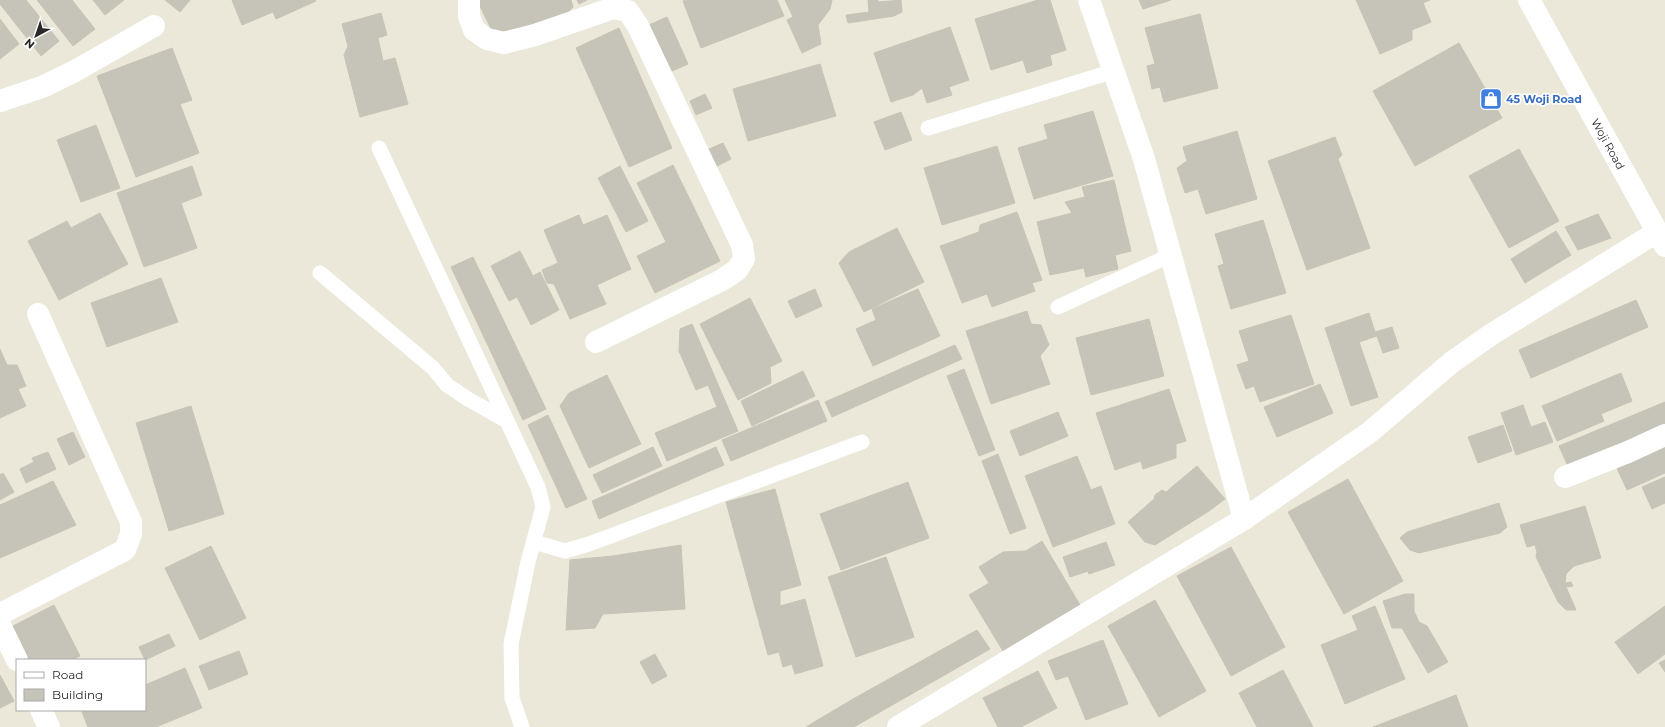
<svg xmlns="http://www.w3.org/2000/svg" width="1665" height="727" viewBox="0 0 1665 727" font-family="Montserrat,sans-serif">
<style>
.building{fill:#c6c4b9;stroke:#c6c4b4}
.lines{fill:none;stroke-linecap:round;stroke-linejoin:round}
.lane{stroke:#fff;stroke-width:15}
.street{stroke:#fff;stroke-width:22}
.secondary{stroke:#fff;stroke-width:22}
.labels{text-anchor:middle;stroke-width:3.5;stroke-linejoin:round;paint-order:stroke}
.shop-label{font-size:11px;font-weight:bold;fill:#366cbe;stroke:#fff;text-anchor:start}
.street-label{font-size:11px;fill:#282828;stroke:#fff}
</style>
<rect width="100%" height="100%" fill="#ebe8da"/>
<g class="building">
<polygon points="0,0 26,0 59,41 41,56 0,4"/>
<polygon points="37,0 72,0 95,29 73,46"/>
<polygon points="93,0 124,0 105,15"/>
<polygon points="165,0 190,0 180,12"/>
<polygon points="232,0 315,0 316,1 276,19 273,12 242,25"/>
<polygon points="477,0 571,0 573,7 561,19 493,33"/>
<polygon points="577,0 587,0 579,4"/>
<polygon points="687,0 777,0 784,16 701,48 683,1"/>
<polygon points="785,0 832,0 830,9 818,25 821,44 802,53 787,20 793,17"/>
<polygon points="868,0 878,0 878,2 901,0 902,12 894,16 848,23 846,15 869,12"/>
<polygon points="1038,0 1050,0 1066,50 1050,55 1052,65 1027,73 1023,60 991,70 975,19"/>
<polygon points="1139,0 1171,0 1143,9"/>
<polygon points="1356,0 1430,0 1423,3 1431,22 1412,30 1412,40 1380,54"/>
<polygon points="381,13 387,35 378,38 383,61 395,58 408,104 360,117 344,55 348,46 342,24"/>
<polygon points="1200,14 1218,88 1164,102 1160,87 1152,89 1147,66 1155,64 1145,28"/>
<polygon points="667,17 688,64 670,72 649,25"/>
<polygon points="0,19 19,44 0,59"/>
<polygon points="950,27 969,80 949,87 952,95 927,103 922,88 913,95 891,102 874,53"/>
<polygon points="619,28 672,148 629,167 576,48"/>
<polygon points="1459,43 1502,118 1415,166 1373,91"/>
<polygon points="172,48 192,100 180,104 199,153 136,177 97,76"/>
<polygon points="820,64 836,116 748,141 733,89"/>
<polygon points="705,94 712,108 696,115 690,101"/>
<polygon points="1093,111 1113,176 1034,199 1018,148 1048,139 1044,125"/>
<polygon points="901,112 912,140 885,150 874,122"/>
<polygon points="96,125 120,188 81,202 57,140"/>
<polygon points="1237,131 1257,199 1206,214 1198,189 1185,193 1177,168 1187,161 1183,147"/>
<polygon points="1335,137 1342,155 1338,159 1370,248 1307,270 1268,161"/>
<polygon points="723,143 731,159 715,167 707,150"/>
<polygon points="997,146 1015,203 942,225 924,168"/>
<polygon points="1519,149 1559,221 1509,248 1469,176"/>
<polygon points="673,165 720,261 655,293 637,256 666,242 637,183"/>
<polygon points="192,166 202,195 181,203 197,248 144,267 117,193"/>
<polygon points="620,166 648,221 626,232 598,178"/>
<polygon points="1114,180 1131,251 1115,255 1118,269 1086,277 1084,268 1050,275 1037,222 1072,213 1065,202 1085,197 1082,187"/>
<polygon points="1017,212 1042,280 1032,283 1035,291 992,307 987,294 962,303 940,246 979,232 980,225"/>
<polygon points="100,213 128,264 59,300 28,241 67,221 71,228"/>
<polygon points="1598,214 1611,238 1578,250 1565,227"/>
<polygon points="579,215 583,225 607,215 631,269 597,285 606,304 570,319 554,284 547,283 542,270 558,263 544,230"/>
<polygon points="1263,220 1286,293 1231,309 1218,266 1224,264 1215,234"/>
<polygon points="897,228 924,282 864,312 839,263 849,252"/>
<polygon points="1556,231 1571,255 1525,283 1511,259"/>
<polygon points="520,251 533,276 540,272 559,310 531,325 517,297 509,301 491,266"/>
<polygon points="473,257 546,409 523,420 451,267"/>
<polygon points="161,278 178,322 107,347 91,303"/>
<polygon points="815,289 822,306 796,318 788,301"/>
<polygon points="918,289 940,336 873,366 856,329 876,320 872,309"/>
<polygon points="750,298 782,361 770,367 771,383 738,400 700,324"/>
<polygon points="1636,300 1648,327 1531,378 1519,350"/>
<polygon points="1027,311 1031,324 1041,325 1049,345 1040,356 1050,384 991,404 966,331"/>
<polygon points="1369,313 1375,332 1392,327 1399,348 1383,353 1377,336 1359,342 1378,397 1351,406 1325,328"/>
<polygon points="1291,315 1314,384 1260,402 1254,386 1246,389 1237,365 1249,361 1239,331"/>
<polygon points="1149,319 1164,376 1091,395 1076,338"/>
<polygon points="692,324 738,431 667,461 655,433 717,407 708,385 696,390 679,351 680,329"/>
<polygon points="955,345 962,359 832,417 825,402"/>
<polygon points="0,349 7,365 17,365 26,386 18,389 26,406 0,418"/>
<polygon points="964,369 995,450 979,456 947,376"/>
<polygon points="803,371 815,396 752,426 741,401"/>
<polygon points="1621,373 1632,401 1601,414 1604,421 1557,441 1542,406"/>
<polygon points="607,375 641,444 589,468 560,406 569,393"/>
<polygon points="1320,384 1333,413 1277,437 1264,407"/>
<polygon points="1169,389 1186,441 1176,444 1176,458 1143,469 1141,461 1115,470 1096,413"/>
<polygon points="818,400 827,421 731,461 722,440"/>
<polygon points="1665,402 1665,426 1568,466 1559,446"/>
<polygon points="1523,405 1531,427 1545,422 1553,442 1516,455 1501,413"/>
<polygon points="191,406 224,514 169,531 136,423"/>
<polygon points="1058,412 1068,436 1020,456 1010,431"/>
<polygon points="548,415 587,499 566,508 528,425"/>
<polygon points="1503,425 1512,451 1478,463 1468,437"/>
<polygon points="73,432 85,457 69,465 57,439"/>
<polygon points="1665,442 1665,473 1627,490 1615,464"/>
<polygon points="653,447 662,466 602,493 593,475"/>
<polygon points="716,447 724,465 599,519 592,501"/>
<polygon points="48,452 56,469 26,483 20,469 34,462 32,458"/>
<polygon points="998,454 1026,528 1010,534 982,461"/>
<polygon points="1077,456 1091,490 1101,486 1115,524 1053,547 1025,476"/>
<polygon points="1197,466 1225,499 1209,511 1155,545 1145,542 1128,522 1154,499 1155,495 1162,490 1166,492"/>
<polygon points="3,473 14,492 0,500 0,475"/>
<polygon points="1665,477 1665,503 1652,509 1642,487"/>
<polygon points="1348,479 1403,581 1344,614 1288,512"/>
<polygon points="53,481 76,525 0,558 0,505"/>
<polygon points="908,482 929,538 841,570 820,514"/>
<polygon points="775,489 801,585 780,591 780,606 805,599 823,666 795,674 792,664 783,667 779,652 768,655 726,502"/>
<polygon points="1499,503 1507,527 1500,533 1419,553 1410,550 1400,538 1407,532"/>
<polygon points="1585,506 1601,558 1574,566 1566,574 1565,583 1571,582 1573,586 1566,587 1576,610 1566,610 1558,602 1536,557 1537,552 1535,545 1527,547 1520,525"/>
<polygon points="1042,541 1080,605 1003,651 969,595 989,583 979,567 1003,552 1026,551"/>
<polygon points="1106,542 1115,565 1089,574 1088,571 1070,577 1063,557"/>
<polygon points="681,545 685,609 603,614 595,628 566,630 570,560 613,556"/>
<polygon points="211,546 246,618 200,640 165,568"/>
<polygon points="1231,547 1285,647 1231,676 1177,576"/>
<polygon points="886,557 914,637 856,657 828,577"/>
<polygon points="1405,594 1414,594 1414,611 1419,622 1427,626 1448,662 1428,673 1402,628 1392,628 1383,601"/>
<polygon points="1155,600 1206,691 1159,717 1108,626"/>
<polygon points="54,605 80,656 72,660 26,660 9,628"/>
<polygon points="1375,606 1405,679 1345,704 1321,645 1358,630 1352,616"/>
<polygon points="1665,606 1665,654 1638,674 1615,642"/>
<polygon points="977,630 990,649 866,720 853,699"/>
<polygon points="169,634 175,646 145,660 139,647"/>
<polygon points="1103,640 1128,704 1086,720 1068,676 1056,680 1048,661"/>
<polygon points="239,651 248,674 209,690 199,666"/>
<polygon points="655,654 667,676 652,684 640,662"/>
<polygon points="1665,660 1665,672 1659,663"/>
<polygon points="185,668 202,708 156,727 88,727 82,712 85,710 145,710 145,685"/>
<polygon points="1283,670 1313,727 1257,727 1239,693"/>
<polygon points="1038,671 1057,708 1021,727 998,727 983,698"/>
<polygon points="0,675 14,701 0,708"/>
<polygon points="1456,695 1468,727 1373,727"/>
<polygon points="853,699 866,720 854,727 806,727"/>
</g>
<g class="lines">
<g class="lane">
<polyline points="928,128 1114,71"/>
<polyline points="379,148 538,487 543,507 528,562 511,644 512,698 522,727"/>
<polyline points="320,273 433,368 447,385 468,399 507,421"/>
<polyline points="1058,307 1171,255"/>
<polyline points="534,542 565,551 589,544 862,442"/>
</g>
<g class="street">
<polyline points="469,0 469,16 474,30 487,39 504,43 535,35 613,8 628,11 638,26 742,245 744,259 737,270 722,280 596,342"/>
<polyline points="1089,0 1144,159 1244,519"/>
<polyline points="0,101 42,87 75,71 154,26"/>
<polyline points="1565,477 1628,452 1665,435"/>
<polyline points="0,614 125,550 131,534 131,522 38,314"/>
<polyline points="0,625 17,660"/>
<polyline points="41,710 49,727"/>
<polyline points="898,727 1244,519 1370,432 1452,362 1492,334 1657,232"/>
</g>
<polyline class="secondary" points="1529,0 1665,246"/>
</g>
<defs>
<g id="shop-square" transform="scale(1.15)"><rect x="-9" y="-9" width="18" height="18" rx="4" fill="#3f7fe0" stroke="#fff"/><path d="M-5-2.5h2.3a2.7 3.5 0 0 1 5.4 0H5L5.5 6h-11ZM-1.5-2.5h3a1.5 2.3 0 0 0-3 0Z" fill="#fff"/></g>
</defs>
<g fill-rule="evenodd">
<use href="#shop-square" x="1491" y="99"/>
</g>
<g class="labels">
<g class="shop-label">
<text x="1506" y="103">45 Woji Road</text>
</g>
<g class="street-label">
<text transform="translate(1608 144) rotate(61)" y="4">Woji Road</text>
</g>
</g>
<rect x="16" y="659" width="130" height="52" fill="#ffffff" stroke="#a9a9a9"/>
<rect x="24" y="672" width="20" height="6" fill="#ffffff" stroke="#a9a9a9"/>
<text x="52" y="679" font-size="12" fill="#282828">Road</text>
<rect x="24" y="689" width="20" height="12" fill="#c6c4b9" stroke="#a9a9a9"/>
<text x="52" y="699" font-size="12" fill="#282828">Building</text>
<g transform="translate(36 36) rotate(220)" stroke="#ffffff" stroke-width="3" paint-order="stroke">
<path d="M0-3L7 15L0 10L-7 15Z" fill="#282828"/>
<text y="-6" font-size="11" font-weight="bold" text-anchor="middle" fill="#282828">N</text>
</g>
</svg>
